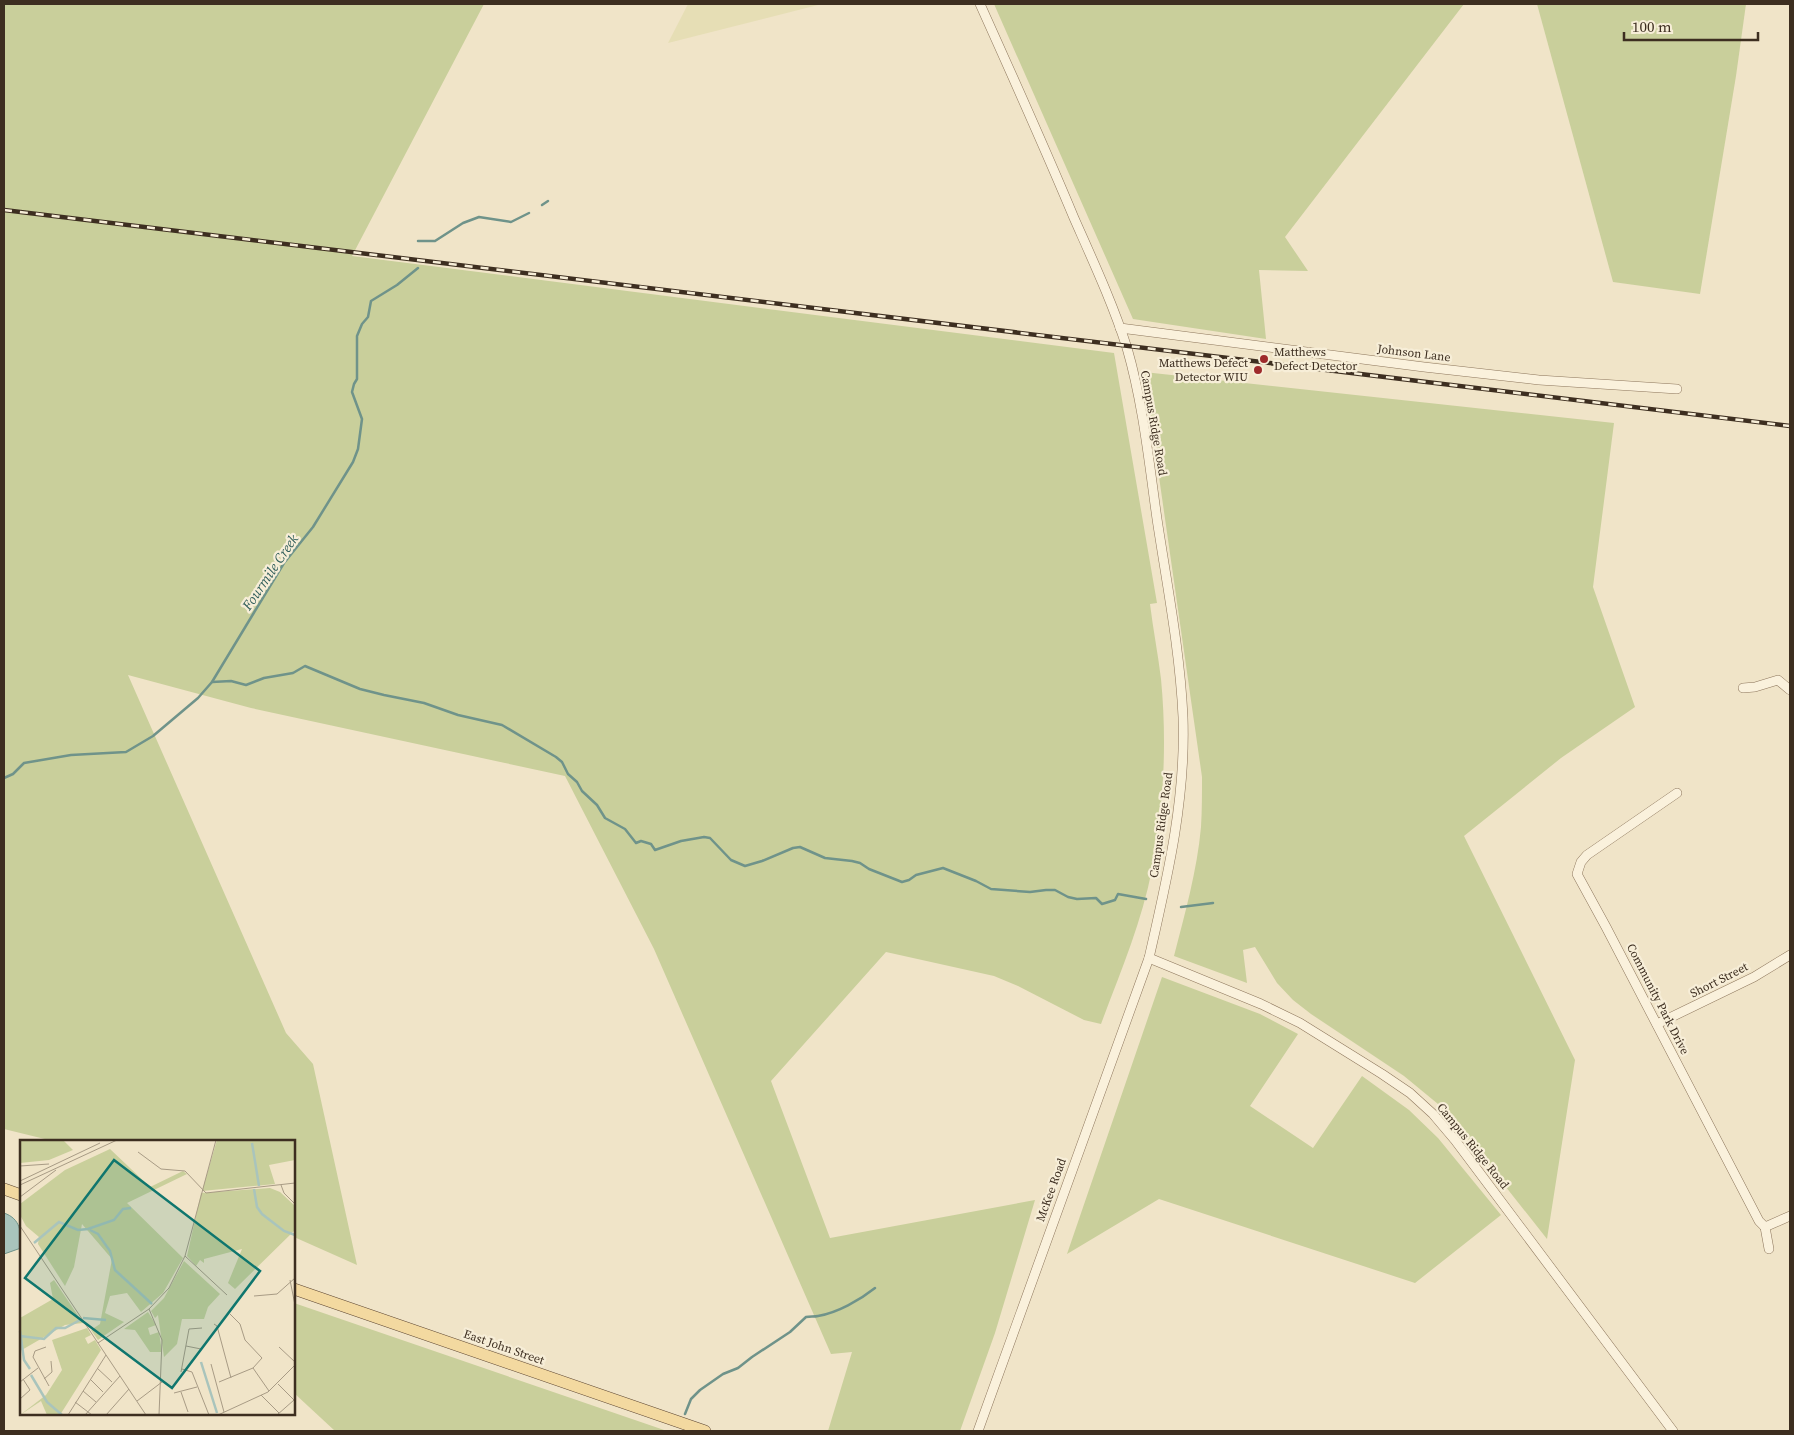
<svg xmlns="http://www.w3.org/2000/svg" width="1794" height="1435" viewBox="0 0 1794 1435" font-family="'Source Serif 4',serif">
<style>
.farmland{fill:#e6deb5}
.green{fill:#c9cf9b}
.water{fill:#a9c4bc;stroke:#6f938a}
.lines{fill:none;stroke-linecap:round;stroke-linejoin:round}
.stream{stroke:#6f938a;stroke-width:2.5}
.minor-casing{stroke:#8d765c;stroke-width:10}
.major-casing{stroke:#5b4430;stroke-width:12}
.minor{stroke:#faf1dc;stroke-width:9}
.major{stroke:#f3d9a0;stroke-width:11}
.rail-casing{stroke:#3d2e20;stroke-width:4.5}
.rail{stroke:#f7eed8;stroke-width:2.5;stroke-dasharray:8;stroke-linecap:butt}
.poi-dot{fill:#9e2a2b;stroke:#f7eed8;stroke-width:2}
.labels{text-anchor:middle;stroke-width:4.5;stroke-linejoin:round;paint-order:stroke}
.poi-label{font-size:12px;fill:#3d2e20;stroke:#f7eed8;text-anchor:start}
.street-label{font-size:12px;fill:#3d2e20;stroke:#f7eed8}
.water-label{font-size:14px;font-style:italic;fill:#2f5d5a;stroke:#f7eed8}
.inset-river{fill:none;stroke:#a9c4bc;stroke-width:2.5}
.inset-road{fill:none;stroke:#a89b85;stroke-width:1}
.view{fill:#0f766e;fill-opacity:0.15;stroke:#0f766e;stroke-width:2.5}
.inset-edge{fill:none;stroke:#3d2e20;stroke-width:2.5}
</style>
<rect width="100%" height="100%" fill="#f0e4c8"/>
<polygon class="farmland" points="688,4 822,4 668,43"/>
<g class="green">
<path d="M4,4H484L352,256L1114,353L1157,603L1150,604C1153,629 1158,654 1161,679C1167,742 1164,806 1152,869C1142,922 1120,973 1101,1024L1084,1020L1018,986L994,976L886,952L771,1081L830,1238L1035,1200L995,1333L960,1431H828L852,1352L831,1354L654,949L565,776L251,708L128,675L286,1033L313,1064L357,1265L294,1237V1141H53L4,1129Z"/>
<polygon points="994,4 1464,4 1285,237 1308,271 1259,270 1266,339 1133,319"/>
<polygon points="1537,4 1746,4 1736,76 1700,294 1613,282"/>
<path d="M1144,372L1614,423L1593,587L1635,707L1561,758L1464,836L1575,1060L1547,1239L1457,1125L1438,1104L1404,1076L1311,1014L1293,1000L1277,983L1255,947L1243,950L1247,983L1174,956C1185,913 1197,871 1201,827C1202,810 1202,794 1202,777Z"/>
<polygon points="1162,977 1260,1014 1298,1034 1250,1106 1313,1148 1362,1076 1409,1110 1438,1138 1501,1215 1415,1283 1159,1199 1067,1254"/>
<polygon points="294,1303 667,1431 335,1431 294,1393"/>
</g>
<path class="water" d="M4,1213C21,1219 21,1232 21,1248L4,1254Z"/>
<g class="lines">
<g class="stream">
<polyline points="542,205 548,201"/>
<polyline points="418,241 435,241 463,223 479,217 511,222 529,213"/>
<polyline points="212,682 231,681 246,685 264,678 293,673 305,666 360,689 384,695 424,703 458,715 502,725 556,757 562,762 568,774 577,782 582,791 597,805 605,818 625,829 636,843 641,841 651,844 655,850 681,841 704,837 710,838 731,860 745,866 762,861 793,848 800,847 825,858 852,861 860,863 869,869 902,882 909,880 916,875 943,868 976,881 991,889 1030,892 1046,890 1055,890 1068,897 1077,899 1096,898 1102,904 1115,900 1118,894 1146,899"/>
<polyline points="4,778 13,774 24,763 71,755 126,752 153,736 198,698 212,682 284,563 313,527 353,462 358,449 362,419 352,392 354,384 357,379 357,336 362,324 368,317 371,301 397,285 418,268"/>
<polyline points="1181,907 1213,903"/>
<path d="M685,1414L691,1399L700,1390L723,1374L738,1368L752,1357L790,1332L806,1317C810,1316 814,1317 818,1316C837,1313 860,1300 875,1288"/>
</g>
<g class="minor-casing">
<g id="minor">
<polyline points="1120,328 1424,367 1539,380 1677,389"/>
<polyline points="1743,688 1755,687 1778,680 1790,690"/>
<polyline points="1677,793 1587,855 1581,862 1577,874 1606,927 1759,1221 1765,1227"/>
<polyline points="1149,958 1261,1004 1300,1023 1382,1074 1410,1093 1433,1114 1455,1140 1673,1431"/>
<polyline points="1657,1024 1754,977 1790,955"/>
<polyline points="1765,1227 1790,1216"/>
<polyline points="1765,1227 1769,1249"/>
<path d="M978,1431L1149,958C1167,879 1186,800 1183,717C1180,651 1167,585 1157,519C1149,462 1143,403 1127,348C1113,304 1093,261 1074,218C1044,146 1012,75 980,4"/>
</g>
</g>
<g class="major-casing">
<g id="major">
<polyline points="4,1189 21,1195"/>
<polyline points="294,1289 705,1431"/>
</g>
</g>
<use href="#minor" class="minor"/>
<use href="#major" class="major"/>
<g class="rail-casing">
<polyline id="rail" points="4,210 1790,426"/>
</g>
<use href="#rail" class="rail"/>
</g>
<g class="poi-dot">
<circle cx="1264" cy="359" r="5"/>
<circle cx="1258" cy="370" r="5"/>
</g>
<g class="labels">
<g class="poi-label">
<text x="1274" y="356">Matthews<tspan x="1274" dy="14">Defect Detector</tspan></text>
<text x="1248" y="367" text-anchor="end">Matthews Defect<tspan x="1248" dy="14">Detector WIU</tspan></text>
</g>
<g class="street-label">
<text transform="translate(1414 353) rotate(7)" y="4">Johnson Lane</text>
<text transform="translate(1154 423) rotate(80)" y="4">Campus Ridge Road</text>
<text transform="translate(1161 825) rotate(-82)" y="4">Campus Ridge Road</text>
<text transform="translate(1719 980) rotate(-27)" y="4">Short Street</text>
<text transform="translate(1658 999) rotate(63)" y="4">Community Park Drive</text>
<text transform="translate(1473 1146) rotate(51)" y="4">Campus Ridge Road</text>
<text transform="translate(1051 1190) rotate(-70)" y="4">McKee Road</text>
<text transform="translate(504 1347) rotate(19)" y="4">East John Street</text>
</g>
<g class="water-label">
<text transform="translate(270 572) rotate(-56)" y="5">Fourmile Creek</text>
</g>
</g>
<g transform="translate(20 1140)">
<rect width="275" height="275" fill="#f0e4c8"/>
<path d="M0,0H43L53,10L29,20L0,23ZM197,0H275V20L249,25L255,44L182,51ZM90,9L130,47L163,31L167,34L107,63L163,118L143,153L121,172L107,153L90,156L85,173L104,182L78,200L71,190L80,184L92,119L62,84L54,127L45,146L18,104L19,97L6,86L0,75V64L45,30ZM250,48L260,52L275,66V90L215,149L208,143L222,109L184,119V123L180,120L176,126L167,116L181,53ZM164,121L200,154L188,167L184,179H162L157,204L144,217L138,175L135,178L131,171L144,158ZM34,140L63,183L45,185L0,211V178L33,159L30,143ZM128,172L136,185L128,188L130,195L139,192L142,212H130L115,190L104,189ZM67,188L71,195L65,198L68,204L75,200L81,210L40,275H27L21,261L0,275L26,255L42,230L32,200Z" fill="#c9cf9b"/>
<path class="inset-river" d="M232,3L239,46M234,49L237,67L242,74L264,91L275,95M70,90L78,94L90,111L95,130L132,164M14,103L39,82L58,90L68,89L94,80L103,69L111,68M63,178L86,180M0,191L4,220L10,229M0,196L24,199L36,188H45L60,180M181,222L197,273M11,235L27,262L42,275"/>
<path class="inset-road" d="M118,12L141,29L165,31L186,53L275,43M0,26L29,24M0,41L80,3M0,45L97,0M261,45L264,53L275,64M0,57L36,30M0,86L126,275M165,116L207,155M270,140L275,165M234,156L257,154L275,138M129,169L142,200L139,275M194,184L197,186L211,238M78,203L129,169L149,148L165,116L196,0M166,206L181,209M26,207L15,211L13,217L29,246M259,207L275,222M191,224L204,272M77,228L92,242M233,228L249,251M162,229L172,232L189,275M161,232L169,189L182,188M24,239L32,232L31,221M70,239L83,252M0,242L18,228M199,242L233,228L242,218L225,200L220,184L210,174M258,244L275,261M63,251L76,262M161,252L168,272M154,253L177,247M241,255L259,273M0,259L10,250L3,239M117,261L142,242M55,262L72,275M48,275L86,215M65,275L100,236M86,275L109,249M198,275L248,252L275,225M257,275L274,260"/>
<path class="view" d="M94,20L240,131L152,248L5,138Z"/>
<rect width="275" height="275" class="inset-edge"/>
</g>
<rect width="1794" height="1435" fill="none" stroke="#3d2e20" stroke-width="10"/>
<path d="M1624 32v8h134v-8" fill="none" stroke="#3d2e20" stroke-width="2.5"/>
<text x="1632" y="32" font-size="15" fill="#3d2e20" stroke="#f7eed8" stroke-width="4" paint-order="stroke">100 m</text>
</svg>
